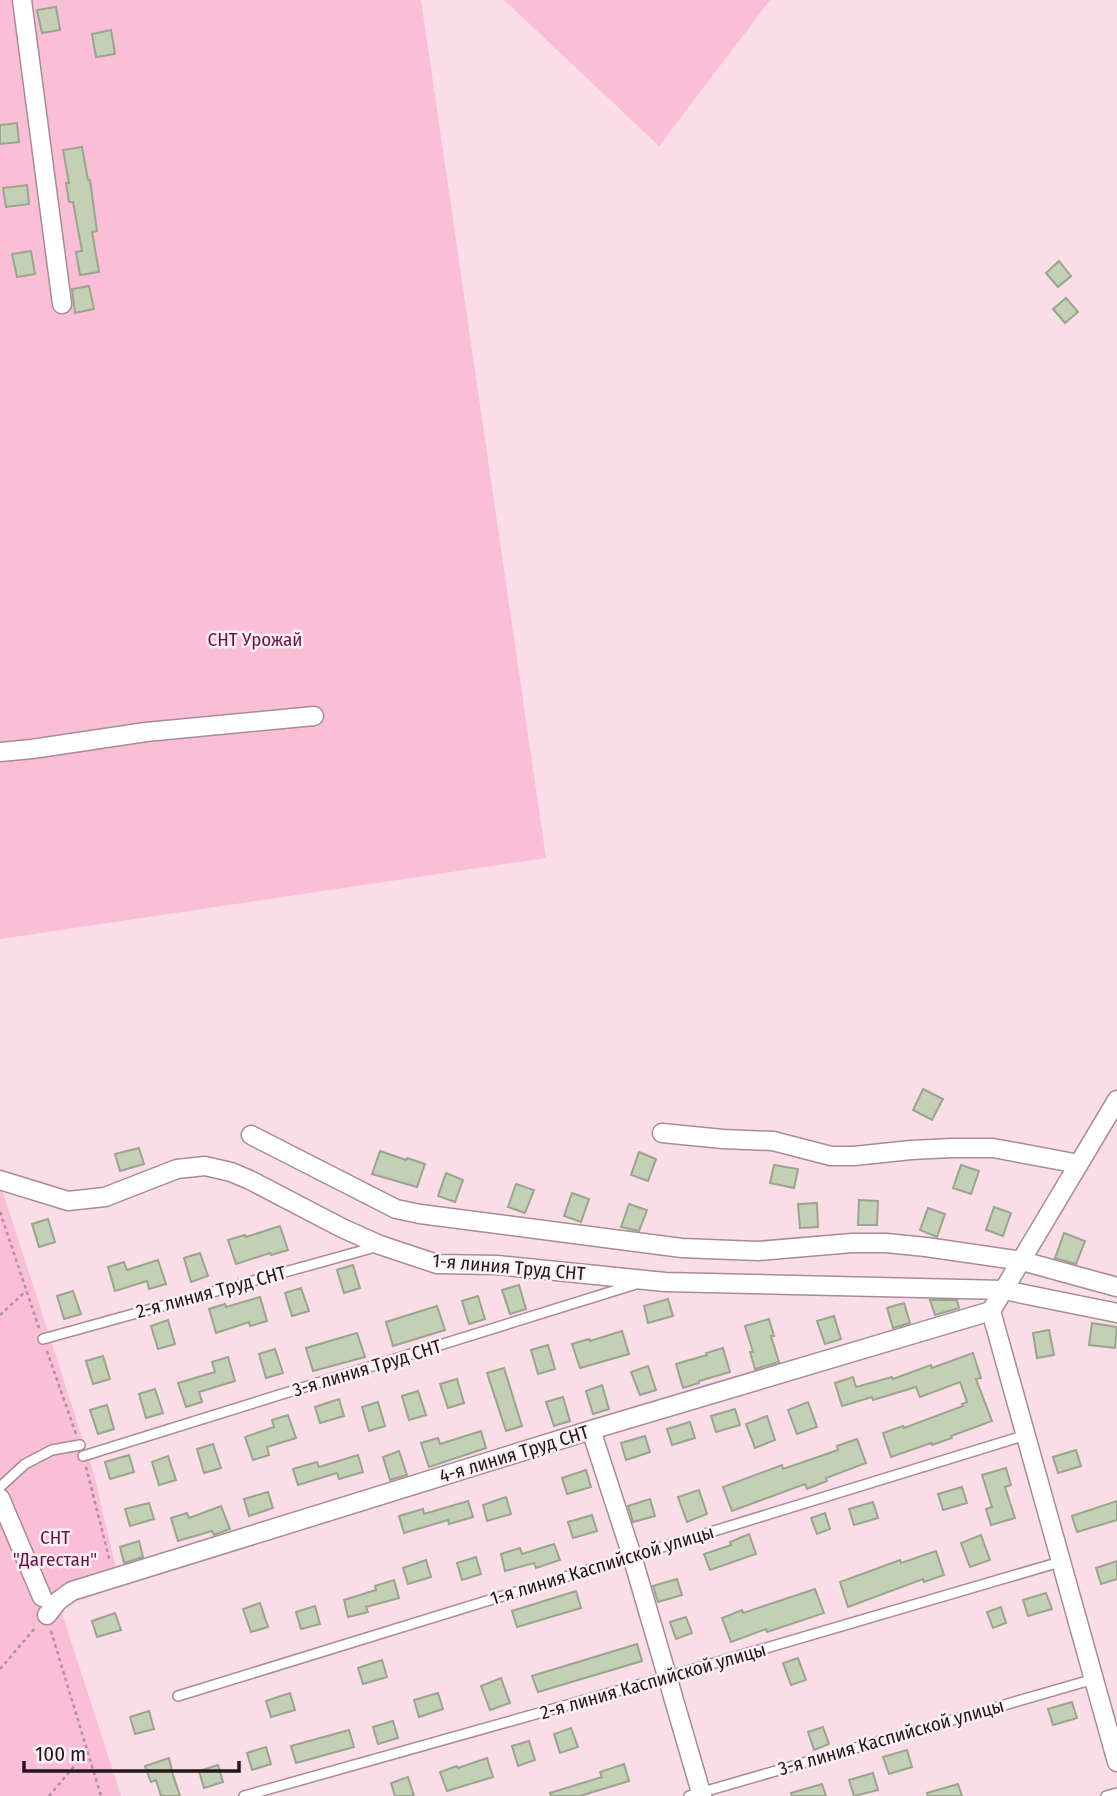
<svg xmlns="http://www.w3.org/2000/svg" width="1117" height="1796" viewBox="0 0 1117 1796" font-family="'Fira Sans Condensed',sans-serif">
  <style>
    .green { fill: #fabed7 }
    .building { fill: #c4d0b6; stroke: #99a58c; stroke-width: 2 }
    .lines { fill: none; stroke-linecap: round; stroke-linejoin: round }
    .lane-casing { stroke: #a78b96; stroke-width: 12 }
    .street-casing { stroke: #a78b96; stroke-width: 21 }
    .path { stroke: #aa939c; stroke-width: 2.5; stroke-dasharray: 3.5 3.5; stroke-linecap: butt }
    .lane { stroke: #fff; stroke-width: 9 }
    .street { stroke: #fff; stroke-width: 18 }
    .labels { text-anchor: middle; dominant-baseline: central; stroke-width: 5; stroke-linejoin: round; paint-order: stroke }
    .park-label { font-size: 19px; fill: #6e1145; stroke: #fcf0f4 }
    .street-label { font-size: 19px; fill: #22181c; stroke: #fcf0f4 }
  </style>
  <rect width="100%" height="100%" fill="#fbdde8"/>
  <path class="green" d="M0,0H421L546,858L0,939Z
    M504,0H770L659,146Z
    M0,1183L94,1474L120,1586L60,1607L121,1796H0Z"/>
  <path class="building" d="M56,7L60,30L42,33L37,10Z
    M111,30L115,54L96,57L92,34Z
    M17,123L19,142L0,144V125Z
    M82,147L88,180H90L97,231L92,232L99,272L80,275L76,252L82,251L73,202H69L66,183H69L63,150Z
    M27,185L29,204L6,207L3,188Z
    M31,251L35,274L17,277L12,254Z
    M1059,261L1071,276L1058,287L1046,273Z
    M89,286L94,309L75,313L72,289Z
    M1066,298L1078,312L1065,323L1053,309Z
    M923,1089L943,1099L932,1120L913,1110Z
    M139,1148L144,1164L120,1171L115,1154Z
    M380,1151L406,1160L407,1158L425,1164L417,1187L372,1174Z
    M639,1152L656,1159L648,1181L631,1175Z
    M774,1165L798,1169L794,1188L770,1183Z
    M961,1165L979,1171L971,1194L953,1188Z
    M446,1173L463,1180L455,1202L438,1196Z
    M516,1184L534,1190L525,1213L508,1207Z
    M572,1193L589,1199L581,1222L564,1216Z
    M859,1200L878,1201L877,1225H858Z
    M817,1203L818,1227L800,1228L798,1204Z
    M629,1204L647,1210L639,1231L621,1227Z
    M994,1207L1011,1213L1003,1236L986,1230Z
    M928,1208L945,1214L937,1237L920,1230Z
    M48,1219L55,1242L39,1247L32,1224Z
    M280,1226L288,1250L271,1255L270,1253L236,1264L228,1240L245,1235L246,1237Z
    M1064,1233L1085,1241L1076,1264L1055,1258Z
    M200,1253L208,1276L191,1282L184,1258Z
    M158,1260L166,1284L149,1289L147,1281L115,1291L108,1267L124,1262L127,1270Z
    M353,1265L360,1288L344,1293L337,1270Z
    M519,1285L526,1309L510,1314L502,1290Z
    M301,1288L309,1311L292,1316L285,1293Z
    M73,1291L81,1314L64,1319L57,1296Z
    M478,1296L485,1319L469,1324L462,1301Z
    M260,1297L267,1321L250,1326L249,1322L216,1333L209,1309L225,1304L226,1307Z
    M668,1299L673,1316L648,1323L644,1306Z
    M930,1300H957L959,1308L935,1315Z
    M904,1303L910,1323L893,1328L887,1308Z
    M437,1306L445,1330L393,1346L386,1322Z
    M834,1316L841,1339L825,1344L817,1321Z
    M769,1319L774,1336H771L779,1362L755,1369L750,1352H753L745,1326Z
    M168,1320L175,1344L158,1349L151,1326Z
    M1092,1323L1117,1327L1115,1348L1089,1345Z
    M1049,1330L1054,1355L1037,1358L1033,1333Z
    M622,1331L629,1354L580,1368L572,1344L589,1339L590,1341Z
    M357,1333L365,1357L313,1371L306,1348Z
    M548,1345L555,1369L538,1374L531,1350Z
    M723,1348L730,1372L699,1381V1383L683,1388L676,1364L707,1355L706,1353Z
    M275,1349L283,1373L266,1378L259,1354Z
    M973,1353L981,1378L976,1379L992,1421L951,1436L952,1438L932,1445L931,1443L891,1457L883,1433L903,1426L904,1428L963,1406L962,1404L967,1402L960,1382L920,1397L916,1387L873,1400L872,1397L842,1406L835,1383L853,1377L856,1387L892,1377L893,1379L931,1365L932,1368Z
    M103,1356L110,1379L93,1384L86,1361Z
    M228,1357L235,1381L199,1392L202,1402L186,1407L178,1383L215,1372L212,1362Z
    M648,1366L656,1390L640,1395L631,1372Z
    M504,1368L522,1426L506,1431L487,1373Z
    M457,1379L464,1403L448,1408L440,1384Z
    M602,1385L609,1409L593,1414L586,1391Z
    M155,1389L163,1413L146,1418L139,1394Z
    M418,1391L426,1415L409,1420L402,1396Z
    M563,1397L570,1421L554,1426L546,1402Z
    M339,1399L344,1416L320,1423L315,1407Z
    M378,1402L385,1426L369,1431L362,1407Z
    M808,1402L817,1427L797,1434L788,1410Z
    M107,1405L114,1429L98,1434L90,1410Z
    M735,1409L740,1425L716,1432L711,1416Z
    M288,1415L296,1438L267,1447L269,1455L253,1460L245,1437L274,1427L272,1420Z
    M767,1416L775,1440L755,1448L746,1424Z
    M690,1422L695,1438L672,1445L667,1429Z
    M481,1431L486,1448L429,1467L421,1443L438,1438L440,1444Z
    M645,1436L650,1452L626,1460L621,1443Z
    M857,1439L866,1463L826,1478L827,1481L807,1489L805,1484L732,1511L723,1487L782,1465L783,1469L838,1450L837,1446Z
    M213,1444L221,1468L204,1473L197,1449Z
    M1076,1450L1081,1466L1058,1473L1053,1457Z
    M399,1451L407,1475L390,1480L383,1457Z
    M129,1455L134,1472L110,1479L105,1462Z
    M358,1455L363,1472L339,1479L337,1473L298,1485L293,1469L317,1462L319,1467Z
    M168,1456L176,1480L159,1485L152,1462Z
    M1006,1468L1011,1485L1005,1487L1015,1518L991,1525L986,1509L992,1507L982,1475Z
    M586,1470L591,1487L567,1494L562,1478Z
    M962,1487L967,1503L943,1510L938,1494Z
    M699,1490L707,1514L687,1522L678,1497Z
    M268,1492L273,1508L249,1516L244,1499Z
    M506,1497L511,1514L487,1521L483,1505Z
    M650,1499L655,1516L633,1522L628,1506Z
    M468,1501L473,1517L449,1524L448,1520L404,1533L399,1516L423,1509L424,1514Z
    M1117,1501V1520L1077,1532L1072,1516Z
    M873,1502L878,1518L854,1525L849,1509Z
    M149,1503L154,1519L130,1526L125,1509Z
    M221,1506L230,1529L214,1535L212,1531L178,1541L171,1518L187,1513L189,1518Z
    M825,1513L830,1529L817,1534L811,1518Z
    M592,1515L597,1531L573,1538L568,1522Z
    M749,1534L756,1554L710,1570L704,1554L731,1545L730,1542Z
    M981,1535L990,1560L970,1567L961,1543Z
    M139,1541L143,1557L124,1563L120,1547Z
    M554,1544L560,1560L536,1568L534,1563L505,1571L501,1554L520,1548L522,1554Z
    M936,1551L944,1575L924,1582L923,1579L848,1607L840,1582L900,1560L901,1563Z
    M476,1557L481,1574L462,1580L457,1563Z
    M426,1560L431,1577L408,1584L403,1568Z
    M1117,1561V1579L1101,1584L1096,1568Z
    M677,1579L682,1595L658,1602L653,1586Z
    M394,1580L399,1598L366,1607L368,1612L348,1617L344,1600L376,1590L375,1586Z
    M815,1589L824,1613L767,1632L766,1629L731,1642L722,1618L742,1610L743,1613Z
    M576,1591L581,1608L517,1627L512,1611Z
    M1046,1593L1052,1609L1028,1616L1023,1600Z
    M260,1603L268,1627L251,1632L243,1609Z
    M315,1606L320,1624L301,1629L296,1612Z
    M1001,1607L1006,1623L993,1628L987,1612Z
    M115,1613L121,1630L97,1637L92,1621Z
    M686,1617L692,1633L676,1639L670,1622Z
    M637,1644L642,1661L538,1692L532,1676Z
    M798,1658L806,1680L791,1685L783,1663Z
    M382,1660L387,1677L363,1684L358,1668Z
    M501,1678L510,1703L490,1710L481,1686Z
    M290,1693L295,1710L271,1717L266,1701Z
    M438,1693L443,1709L419,1717L414,1700Z
    M1072,1702L1077,1718L1053,1725L1048,1709Z
    M149,1711L154,1729L135,1734L130,1717Z
    M393,1721L398,1738L378,1744L373,1727Z
    M823,1727L829,1744L814,1750L808,1732Z
    M571,1728L578,1747L560,1753L554,1734Z
    M349,1730L354,1747L296,1763L291,1746Z
    M529,1741L535,1760L518,1766L512,1746Z
    M266,1747L271,1764L252,1770L247,1753Z
    M907,1750L912,1767L889,1774L883,1757Z
    M169,1758L173,1775L180,1796H161L156,1780L151,1782L145,1766Z
    M487,1758L493,1777L447,1791L440,1772L457,1766L458,1768Z
    M624,1764L629,1781L580,1796H551L550,1793L602,1777L600,1772Z
    M218,1765L223,1782L204,1788L199,1771Z
    M873,1773L878,1790L854,1796L849,1780Z
    M408,1777L414,1796H395L391,1783Z
    M822,1784L826,1796H792L791,1793Z
    M958,1784L962,1796H928L927,1793Z"/>
  <g class="lines">
    <g class="lane-casing">
      <path id="lane" d="M43,1339L379,1246
        M83,1456L636,1284
        M0,1487L25,1464L52,1450L80,1445
        M178,1696L1026,1435
        M244,1796L667,1677L1060,1562
        M689,1796L1094,1679
        M1106,1796L1117,1793"/>
    </g>
    <g class="street-casing">
      <path id="street" d="M22,0L62,304
        M0,752L32,749L146,732L314,716
        M1117,1100L991,1311L1117,1762
        M662,1133L723,1139L773,1141L831,1156H854L911,1150L952,1148H993L1079,1164
        M251,1135L396,1209L420,1214L682,1248L758,1251L852,1243H886L926,1247L1022,1261L1117,1287
        M0,1180L68,1201L105,1197L177,1169L205,1166L231,1172L250,1180L342,1228L380,1245L437,1264L497,1265L665,1282L1004,1290L1117,1313
        M591,1430L632,1556L702,1796
        M0,1498L42,1597
        M47,1615L58,1601L72,1591L591,1430L991,1311"/>
    </g>
    <path class="path" d="M0,1212L39,1328
      M0,1315L26,1291
      M47,1351L76,1434
      M86,1467L110,1562
      M51,1631L101,1796
      M0,1669L36,1627
      M49,1796L87,1751"/>
    <use href="#lane" class="lane"/>
    <use href="#street" class="street"/>
  </g>
  <g class="labels">
    <g class="park-label">
      <text x="255" y="639">СНТ Урожай</text>
      <text x="55" y="1537">СНТ<tspan x="55" dy="22">"Дагестан"</tspan></text>
    </g>
    <g class="street-label">
      <text transform="translate(509 1267) rotate(5)">1-я линия Труд СНТ</text>
      <text transform="translate(211 1292) rotate(-15)">2-я линия Труд СНТ</text>
      <text transform="translate(367 1368) rotate(-17)">3-я линия Труд СНТ</text>
      <text transform="translate(514 1454) rotate(-17)">4-я линия Труд СНТ</text>
      <text transform="translate(602 1565) rotate(-17)">1-я линия Каспийской улицы</text>
      <text transform="translate(653 1681) rotate(-16)">2-я линия Каспийской улицы</text>
      <text transform="translate(891 1737) rotate(-16)">3-я линия Каспийской улицы</text>
    </g>
  </g>
  <path d="M24 1761v10h215v-10" fill="none" stroke="#22181c" stroke-width="3.5"/>
  <text x="35" y="1761" font-size="21" fill="#22181c" stroke="#fcf0f4" stroke-width="5" paint-order="stroke">100 m</text>
</svg>
